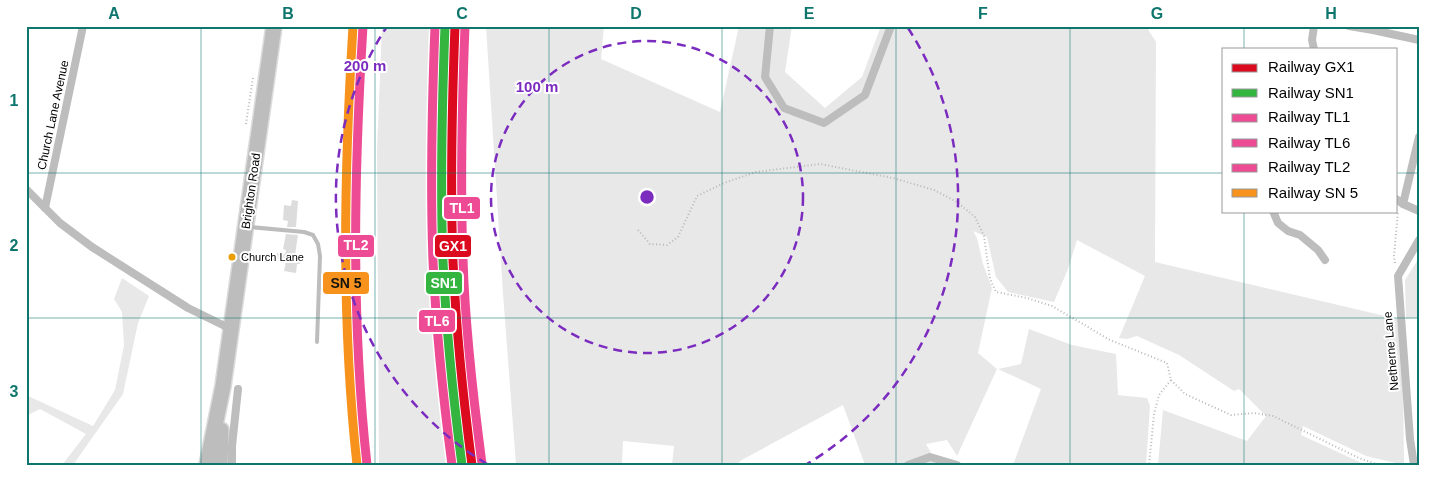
<svg xmlns="http://www.w3.org/2000/svg" width="1445" height="491" viewBox="0 0 1445 491" font-family="Arial,sans-serif">
  <style>
    .green { fill: #e8e8e8 }
    .building { fill: #dcdcdc }
    .lines { fill: none; stroke-linecap: round; stroke-linejoin: round }
    .highway-casing { stroke: #dbdbdb; stroke-width: 18 }
    .path { stroke: #b8b8b8; stroke-width: 2; stroke-dasharray: 1 2.5; stroke-linecap: butt }
    .lane { stroke: #bdbdbd; stroke-width: 4 }
    .street { stroke: #bdbdbd; stroke-width: 8 }
    .highway { stroke: #bdbdbd; stroke-width: 15 }
    .rail-1-casing { stroke: #fff; stroke-width: 12 }
    .rail-2-casing { stroke: #fff; stroke-width: 12 }
    .rail-3-casing { stroke: #fff; stroke-width: 12 }
    .rail-4-casing { stroke: #fff; stroke-width: 12 }
    .rail-5-casing { stroke: #fff; stroke-width: 12 }
    .rail-6-casing { stroke: #fff; stroke-width: 12 }
    .rail-1 { stroke: #dc0a1e; stroke-width: 9 }
    .rail-2 { stroke: #33b540; stroke-width: 9 }
    .rail-3 { stroke: #ee4b95; stroke-width: 9 }
    .rail-4 { stroke: #ee4b95; stroke-width: 9 }
    .rail-5 { stroke: #ee4b95; stroke-width: 9 }
    .rail-6 { stroke: #f7931d; stroke-width: 9 }
    .grid { fill: none; stroke: #0f766e; stroke-width: 1; stroke-opacity: 0.55 }
    .ring { fill: none; stroke: #7b2cbf; stroke-width: 2.5; stroke-dasharray: 9 6 }
    .bus-dot { fill: #eb9e00; stroke: #fff; stroke-width: 2 }
    .labels { text-anchor: middle; dominant-baseline: central; stroke-width: 4; stroke-linejoin: round; paint-order: stroke }
    .bus-label { font-size: 11px; fill: #000; stroke: #fff; text-anchor: start }
    .street-label { font-size: 12px; fill: #000; stroke: #fff }
    .centre { fill: #7b2cbf; stroke: #fff; stroke-width: 2.5 }
    .ring-label { font-size: 15px; text-anchor: middle; font-weight: bold; fill: #7b2cbf; stroke: #fff; stroke-width: 4; stroke-linejoin: round; paint-order: stroke }
    .line-badge { stroke: #fff; stroke-width: 2 }
    .badge-label { font-size: 14px; text-anchor: middle; font-weight: bold; fill: #fff }
    .pale-badge-label { font-size: 14px; text-anchor: middle; font-weight: bold; fill: #111 }
    .neatline { fill: none; stroke: #0f766e; stroke-width: 2 }
    .grid-label { font-size: 16px; text-anchor: middle; font-weight: bold; fill: #0f766e }
  </style>
  <rect width="100%" height="100%" fill="#fff"/>
  <path class="green" d="M382,26H446L442,186L445,296L461,465H379L377,150Z
    M486,26H604L601,59L720,112L739,26H792L785,72L825,108L862,77L881,26H1146L1156,42L1155,262L1398,319L1403,376L1404,465L1366,456L1303,426L1301,435L1366,465H1158L1163,410L1247,441L1266,416L1239,389L1234,391L1179,355L1137,336L1127,339L1119,338L1145,276L1077,240L1068,269L1054,302L1008,292L996,277L987,237L973,231L977,238L983,264L992,288L978,353L997,369L957,456L947,440L926,444L935,460L951,465H865L843,405L740,461L737,465H672L674,446L623,441L622,465H516L503,294Z
    M1419,258V318L1406,319L1405,280Z
    M122,278L149,296L138,323L123,394L73,465H62L86,434L40,409L26,416V395L93,426L115,390L124,345L122,312L114,299Z
    M1029,329L1072,345L1116,354L1118,395L1147,398L1150,406L1146,465H1013L1041,389L998,369L1021,364Z"/>
  <path class="building" d="M292,200L298,201L296,227H287L288,221L283,220L284,205L291,206Z
    M286,234L298,235L295,255L301,256L300,264H297L296,273L284,271L286,261L276,259L277,253L285,254L286,250L283,249Z"/>
  <g class="lines">
    <g class="highway-casing">
      <path id="highway" d="M207,465L223,386L274,26
        M220,465L221,430"/>
    </g>
    <path class="path" d="M246,124L253,77
      M638,230L650,244L667,245L678,237L697,196L724,183L756,172L820,164L893,178L934,190L957,202L975,217L984,236L990,279L996,292L1027,298L1052,306L1110,340L1167,363L1171,380L1159,395L1154,414L1149,465
      M1395,263L1394,256L1398,211
      M1171,380L1185,394L1231,415L1254,413L1273,416L1359,458L1379,465"/>
    <path class="lane" d="M250,227L304,232L313,235L318,244L320,256L317,342"/>
    <path class="street" d="M770,26L765,77L784,108L824,123L865,95L891,26
      M1349,26L1373,30L1419,40
      M1314,49L1312,40L1314,26
      M26,189L60,223L92,247L188,308L231,329
      M1396,199L1403,204L1419,211
      M1403,204L1419,137
      M45,208L83,26
      M1273,211L1278,223L1288,231L1300,235L1318,250L1325,260
      M232,465V446L238,389
      M908,465L930,457L957,465
      M1414,465L1410,439L1398,276L1419,240"/>
    <use href="#highway" class="highway"/>
    <g class="rail-1-casing">
      <path id="rail-1" d="M455,26C452,104 450,183 453,261C456,329 463,397 472,465"/>
    </g>
    <g class="rail-2-casing">
      <path id="rail-2" d="M445,26C442,104 440,183 443,261C446,329 453,397 462,465"/>
    </g>
    <g class="rail-3-casing">
      <path id="rail-3" d="M465,26C462,104 460,181 463,259C465,327 473,396 482,464"/>
    </g>
    <g class="rail-4-casing">
      <path id="rail-4" d="M435,26C432,104 430,183 433,261C436,329 443,397 452,465"/>
    </g>
    <g class="rail-5-casing">
      <path id="rail-5" d="M363,26C354,174 351,318 367,465"/>
    </g>
    <g class="rail-6-casing">
      <path id="rail-6" d="M353,26C344,174 341,318 357,465"/>
    </g>
    <use href="#rail-1" class="rail-1"/>
    <use href="#rail-2" class="rail-2"/>
    <use href="#rail-3" class="rail-3"/>
    <use href="#rail-4" class="rail-4"/>
    <use href="#rail-5" class="rail-5"/>
    <use href="#rail-6" class="rail-6"/>
  </g>
  <path class="grid" d="M201,26V465M375,26V465M549,26V465M722,26V465M896,26V465M1070,26V465M1244,26V49M26,173H1224M1396,173H1419M1244,211V465M26,318H1419"/>
  <g class="ring">
    <circle cx="647" cy="197" r="156"/>
    <path d="M487 464A311 311 0 0 1 386 28M908 28A311 311 0 0 1 807 464"/>
  </g>
  <circle class="bus-dot" cx="232" cy="257" r="4.5"/>
  <g class="labels">
    <g class="bus-label">
      <text x="241" y="257">Church Lane</text>
    </g>
    <g class="street-label">
      <text transform="translate(53 115) rotate(-78)">Church Lane Avenue</text>
      <text transform="translate(251 191) rotate(-82)">Brighton Road</text>
      <text transform="translate(1391 351) rotate(-95)">Netherne Lane</text>
    </g>
  </g>
  <circle cx="647" cy="197" r="8" class="centre"/>
  <g class="ring-label">
    <text x="365" y="71">200 m</text>
    <text x="537" y="92">100 m</text>
  </g>
  <g class="line-badge">
    <rect x="443" y="196" width="38" height="24" rx="5" fill="#ee4b95"/>
    <rect x="337" y="234" width="38" height="24" rx="5" fill="#ee4b95"/>
    <rect x="434" y="234" width="38" height="24" rx="5" fill="#dc0a1e"/>
    <rect x="322" y="271" width="48" height="24" rx="5" fill="#f7931d"/>
    <rect x="425" y="271" width="38" height="24" rx="5" fill="#33b540"/>
    <rect x="418" y="309" width="38" height="24" rx="5" fill="#ee4b95"/>
  </g>
  <g class="badge-label">
    <text x="462" y="213">TL1</text>
    <text x="356" y="250">TL2</text>
    <text x="453" y="251">GX1</text>
    <text x="444" y="288">SN1</text>
    <text x="437" y="326">TL6</text>
  </g>
  <g class="pale-badge-label">
    <text x="346" y="288">SN 5</text>
  </g>
  <rect width="1445" height="491" fill="none" stroke="#ffffff" stroke-width="55"/>
  <rect x="1222" y="48" width="175" height="165" fill="#ffffff" stroke="#999999"/>
  <rect x="1232" y="64" width="25" height="8" fill="#dc0a1e" stroke="#999999"/>
  <text x="1268" y="72" font-size="15" fill="#000000">Railway GX1</text>
  <rect x="1232" y="89" width="25" height="8" fill="#33b540" stroke="#999999"/>
  <text x="1268" y="98" font-size="15" fill="#000000">Railway SN1</text>
  <rect x="1232" y="114" width="25" height="8" fill="#ee4b95" stroke="#999999"/>
  <text x="1268" y="122" font-size="15" fill="#000000">Railway TL1</text>
  <rect x="1232" y="139" width="25" height="8" fill="#ee4b95" stroke="#999999"/>
  <text x="1268" y="148" font-size="15" fill="#000000">Railway TL6</text>
  <rect x="1232" y="164" width="25" height="8" fill="#ee4b95" stroke="#999999"/>
  <text x="1268" y="172" font-size="15" fill="#000000">Railway TL2</text>
  <rect x="1232" y="189" width="25" height="8" fill="#f7931d" stroke="#999999"/>
  <text x="1268" y="198" font-size="15" fill="#000000">Railway SN 5</text>
  <rect x="28" y="28" width="1390" height="436" class="neatline"/>
  <g class="grid-label">
    <text x="114" y="19">A</text>
    <text x="288" y="19">B</text>
    <text x="462" y="19">C</text>
    <text x="636" y="19">D</text>
    <text x="809" y="19">E</text>
    <text x="983" y="19">F</text>
    <text x="1157" y="19">G</text>
    <text x="1331" y="19">H</text>
    <text x="14" y="106">1</text>
    <text x="14" y="251">2</text>
    <text x="14" y="397">3</text>
  </g>
</svg>
